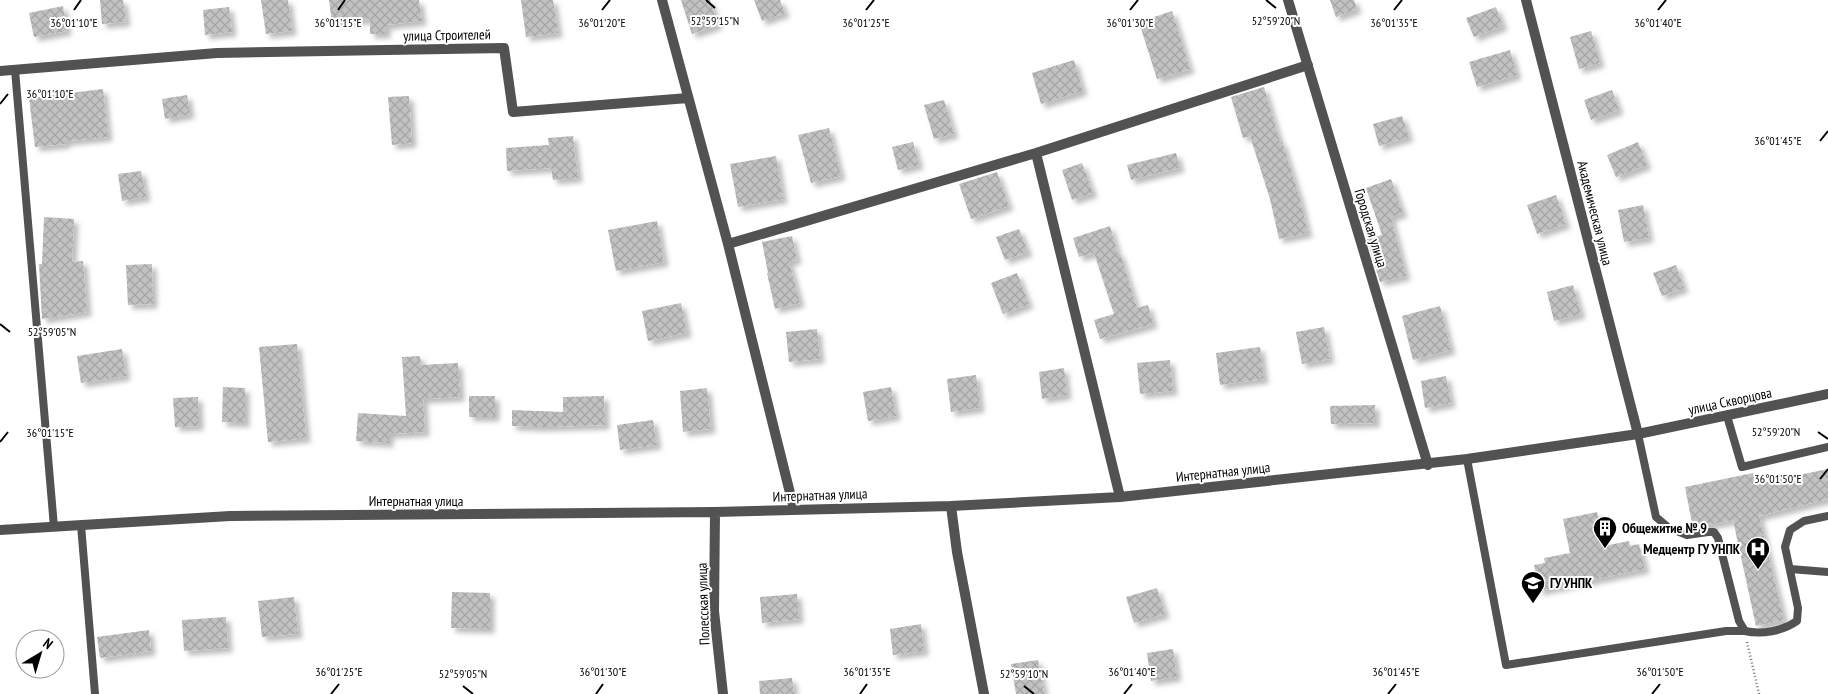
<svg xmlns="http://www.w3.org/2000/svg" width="1828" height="694" viewBox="0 0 1828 694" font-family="'PT Sans Narrow',sans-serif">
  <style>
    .building { fill: url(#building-cross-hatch); filter: url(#shadow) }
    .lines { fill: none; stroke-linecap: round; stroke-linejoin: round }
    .path { stroke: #747474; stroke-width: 2.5; stroke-dasharray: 1 2.5; stroke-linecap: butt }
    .service { stroke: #525252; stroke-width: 8 }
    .minor { stroke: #525252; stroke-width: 10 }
    .ticks { fill: none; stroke: #000; stroke-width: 2 }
    .labels { text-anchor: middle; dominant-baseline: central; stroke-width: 4; stroke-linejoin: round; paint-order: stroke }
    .street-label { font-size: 14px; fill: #000; stroke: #fff }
    .poi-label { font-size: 14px; font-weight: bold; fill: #000; stroke: #fff; text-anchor: start }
    .ticks-label { font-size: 12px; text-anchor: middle; fill: #000; stroke: #fff; stroke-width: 4; stroke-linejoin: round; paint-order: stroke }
  </style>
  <defs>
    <pattern id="building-cross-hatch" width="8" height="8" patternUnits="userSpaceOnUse" patternTransform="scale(1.25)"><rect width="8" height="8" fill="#c2c2c2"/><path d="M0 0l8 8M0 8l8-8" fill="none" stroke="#a5a5a5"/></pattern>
    <filter id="shadow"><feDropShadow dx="4.5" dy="4.5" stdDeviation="2.5" flood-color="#0004"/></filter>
  </defs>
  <rect width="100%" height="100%" fill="#fff"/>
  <path class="building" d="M100,0H123L126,22L102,24Z
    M261,0H288L292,31L266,34Z
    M329,0H419L422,21L386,25V34H370V19L332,23Z
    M521,0H553L558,33L526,37Z
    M681,0H710L718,25L692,34Z
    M754,0H780L785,13L762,21Z
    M1330,0H1354L1357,9L1336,17Z
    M63,6L67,31L34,37L29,13Z
    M229,7L232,32L205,35L203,10Z
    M1496,7L1503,26L1474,37L1466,18Z
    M1172,11L1190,69L1157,79L1139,22Z
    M1591,31L1600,63L1579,69L1570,37Z
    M1510,50L1517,75L1477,87L1469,62Z
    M1074,60L1083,91L1041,104L1032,73Z
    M1264,87L1280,142L1282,141L1300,199L1308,233L1279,239L1270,199L1250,136L1243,138L1231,97Z
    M103,89L108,137L66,141V144L35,147L29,98Z
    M1612,90L1619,110L1591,120L1584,100Z
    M187,95L190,114L165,119L162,99Z
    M409,96L412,143L392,145L388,97Z
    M944,100L954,134L934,139L924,105Z
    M1402,116L1409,137L1379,146L1373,124Z
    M829,128L841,176L811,183L798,135Z
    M573,136L578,178L553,180L551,168L507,171L506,148L549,145L548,138Z
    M913,142L919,165L898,170L892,147Z
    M1638,142L1647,165L1616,177L1607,155Z
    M1176,153L1180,168L1131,180L1127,165Z
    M776,156L783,199L738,207L730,164Z
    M1082,163L1093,193L1072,200L1062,170Z
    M141,171L146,197L122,201L118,174Z
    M997,172L1009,206L971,219L959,184Z
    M1391,179L1403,213L1391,217L1406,276L1380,282L1367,239L1382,235L1366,188Z
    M1556,195L1566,224L1537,234L1527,205Z
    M1643,205L1649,238L1624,242L1618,210Z
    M44,217L74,219L72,262L83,261L87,312L42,319L39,264H42Z
    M657,221L664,262L616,271L608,230Z
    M1110,226L1118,254L1120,253L1137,308L1148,305L1153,324L1100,339L1094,320L1114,314L1094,253L1079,257L1073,238Z
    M1019,229L1028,252L1005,260L996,237Z
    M792,236L797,260L789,261L800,303L775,309L767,273H768L762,242Z
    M152,264L153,304L128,305L126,265Z
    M1676,265L1684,288L1662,296L1653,273Z
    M1017,273L1029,304L1003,314L991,283Z
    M1573,285L1581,314L1554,321L1547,292Z
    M681,303L687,333L648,341L642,311Z
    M1440,306L1451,350L1413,360L1402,316Z
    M1324,327L1330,359L1302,364L1296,332Z
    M817,329L820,359L789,362L786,332Z
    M297,344L306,438L268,442L259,347Z
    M1260,347L1264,379L1220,385L1216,353Z
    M122,349L126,376L81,383L77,356Z
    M420,356L421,365L458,363L460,397L423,399L425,432L389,434V443L356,441L358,413L406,416L402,357Z
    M1170,360L1173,391L1140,394L1137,363Z
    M1064,368L1067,395L1042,399L1039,372Z
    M976,375L980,408L951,412L947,379Z
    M1446,376L1451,403L1425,408L1421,381Z
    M223,387L245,388V423L222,422Z
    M891,387L896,416L868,421L863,392Z
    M707,388L711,429L683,432L680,391Z
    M469,396H495V417H469Z
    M604,396L605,425L543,427L512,426V410L563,412V397Z
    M198,397L199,426L175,427L173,398Z
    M1375,405V423L1331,424L1330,406Z
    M653,420L657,445L620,450L617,425Z
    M1828,469V499L1759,516L1784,620L1756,626L1733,520L1693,528L1685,487L1753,473L1756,484Z
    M1597,512L1604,546L1629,541L1630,546L1639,544L1645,569L1539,591L1534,565L1545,563L1544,558L1570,553L1563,519Z
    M1157,588L1165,614L1134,623L1126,597Z
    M452,592L490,593V629L451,628Z
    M797,594L799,619L762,623L760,597Z
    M294,597L298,634L262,637L258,601Z
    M226,617L228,648L184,651L182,620Z
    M921,624L924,651L893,655L890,629Z
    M149,630L151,651L100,658L97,637Z
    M1173,649L1177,677L1151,681L1147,653Z
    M1038,660L1044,694H1016L1011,664Z
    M792,678L794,694H760L759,681Z"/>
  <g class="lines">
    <path class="path" d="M1747,642L1759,694"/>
    <path class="service" d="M15,70L54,527
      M1727,416L1742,467L1828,447
      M1638,434L1656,517L1669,528L1687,535L1708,532H1714L1718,538L1739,621L1745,631C1761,635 1783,631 1797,621L1798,608L1785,547L1790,530L1804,521L1828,516
      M1467,459L1506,665L1726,631H1745
      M81,525L95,694
      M1790,569L1828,572"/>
    <path class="minor" d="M662,0L728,244L794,509
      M1288,0L1428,465
      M1526,0L1638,434
      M0,71L217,53L504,48L513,112L688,98
      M1036,153L1120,497
      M728,244L1036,153L1308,65
      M951,506L957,552L984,694
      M715,512L714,611L723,694
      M0,530L230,516L715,512L951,506L1120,497L1467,459L1638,434L1828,394"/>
  </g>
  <path class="ticks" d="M706,0L715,8M1266,0L1276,8M74,10L81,0M338,10L345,0M602,10L610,0M866,10L874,0M1130,10L1138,0M1394,10L1402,0M1658,10L1666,0M0,104L8,94M1820,141L1828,131M0,324L10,332M1818,432L1828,439M0,442L8,432M1820,479L1828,469M463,686L473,694M1024,686L1034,694M331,694L339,684M596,694L603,684M860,694L867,684M1124,694L1132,684M1388,694L1396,684M1652,694L1660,684"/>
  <defs>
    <g id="building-pin" transform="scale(1.25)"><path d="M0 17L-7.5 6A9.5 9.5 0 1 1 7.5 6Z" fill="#000" stroke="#fff"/><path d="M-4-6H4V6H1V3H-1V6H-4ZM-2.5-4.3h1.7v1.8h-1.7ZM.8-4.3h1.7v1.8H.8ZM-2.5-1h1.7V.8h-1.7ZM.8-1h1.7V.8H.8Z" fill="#fff"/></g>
    <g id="hospital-pin" transform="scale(1.25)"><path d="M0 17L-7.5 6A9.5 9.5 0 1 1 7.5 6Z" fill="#000" stroke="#fff"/><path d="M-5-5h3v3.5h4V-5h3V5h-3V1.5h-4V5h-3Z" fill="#fff"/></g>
    <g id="university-pin" transform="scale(1.25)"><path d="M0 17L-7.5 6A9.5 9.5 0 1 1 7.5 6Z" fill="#000" stroke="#fff"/><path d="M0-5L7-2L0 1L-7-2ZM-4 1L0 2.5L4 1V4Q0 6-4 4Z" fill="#fff"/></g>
  </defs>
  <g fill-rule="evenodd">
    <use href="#building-pin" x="1605" y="528"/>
    <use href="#hospital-pin" x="1758" y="549"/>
    <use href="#university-pin" x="1533" y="583"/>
  </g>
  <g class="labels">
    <g class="street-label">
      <text transform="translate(447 35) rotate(-1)">улица Строителей</text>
      <text transform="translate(1595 213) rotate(76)">Академическая улица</text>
      <text transform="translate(1371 228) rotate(73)">Городская улица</text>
      <text transform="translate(1730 401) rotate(-12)">улица Скворцова</text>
      <text transform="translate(1223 472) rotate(-6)">Интернатная улица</text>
      <text transform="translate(820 495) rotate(-2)">Интернатная улица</text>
      <text x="416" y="501">Интернатная улица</text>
      <text transform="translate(703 604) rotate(-92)">Полесская улица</text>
    </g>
    <g class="poi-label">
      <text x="1622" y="528">Общежитие № 9</text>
      <text x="1740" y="549" text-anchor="end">Медцентр ГУ УНПК</text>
      <text x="1550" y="583">ГУ УНПК</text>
    </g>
  </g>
  <g class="ticks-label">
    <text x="715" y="25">52°59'15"N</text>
    <text x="1276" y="25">52°59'20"N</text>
    <text x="74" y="27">36°01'10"E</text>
    <text x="338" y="27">36°01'15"E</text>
    <text x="602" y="27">36°01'20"E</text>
    <text x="866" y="27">36°01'25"E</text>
    <text x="1130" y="27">36°01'30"E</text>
    <text x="1394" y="27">36°01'35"E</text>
    <text x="1658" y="27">36°01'40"E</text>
    <text x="50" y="98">36°01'10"E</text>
    <text x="1778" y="145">36°01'45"E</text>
    <text x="52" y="336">52°59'05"N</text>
    <text x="1776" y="436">52°59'20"N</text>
    <text x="50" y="437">36°01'15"E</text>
    <text x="1778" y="483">36°01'50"E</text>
    <text x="339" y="676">36°01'25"E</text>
    <text x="603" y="676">36°01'30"E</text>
    <text x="867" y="676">36°01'35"E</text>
    <text x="1132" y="676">36°01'40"E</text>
    <text x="1396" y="676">36°01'45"E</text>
    <text x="1660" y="676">36°01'50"E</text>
    <text x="463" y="678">52°59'05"N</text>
    <text x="1024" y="678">52°59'10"N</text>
  </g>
  <g transform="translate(40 654) rotate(38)"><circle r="24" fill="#ffffff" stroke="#999999"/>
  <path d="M0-4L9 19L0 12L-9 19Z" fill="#000000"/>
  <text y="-8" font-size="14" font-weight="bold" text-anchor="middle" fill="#000000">N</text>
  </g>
</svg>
